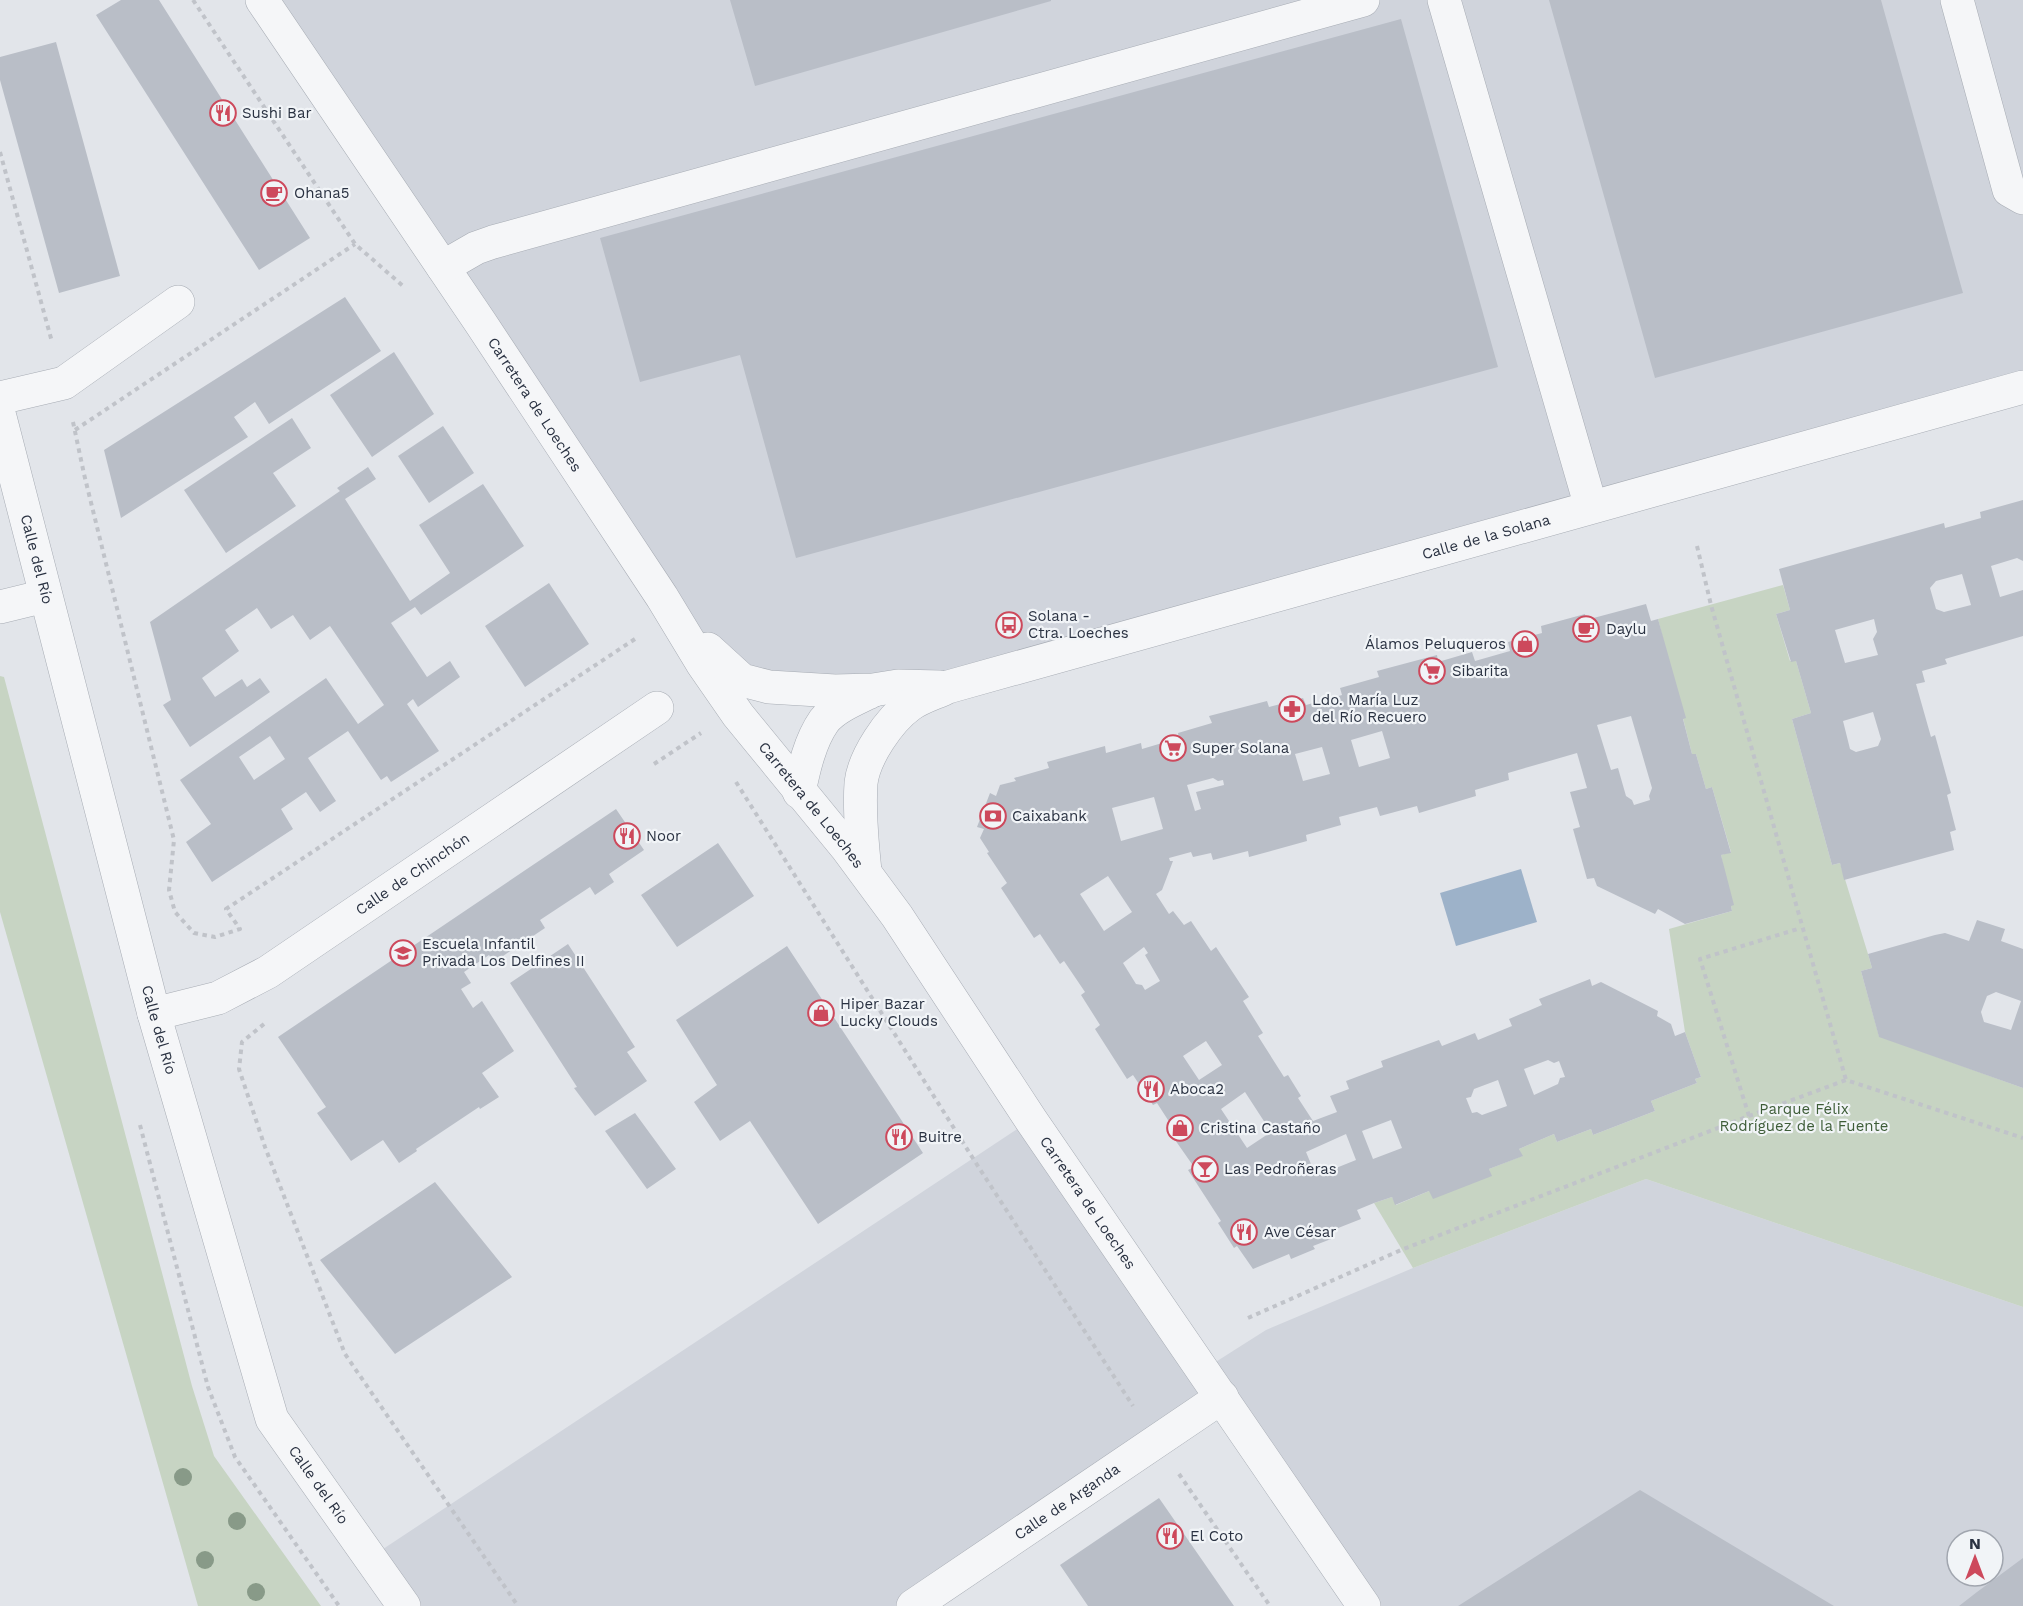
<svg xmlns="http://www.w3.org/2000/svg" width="2023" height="1606" viewBox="0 0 2023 1606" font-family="'Work Sans',sans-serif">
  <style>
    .built { fill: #d0d4dc; fill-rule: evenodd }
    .green { fill: #c7d4c3 }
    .water { fill: #9db2c9 }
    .building { fill: #b9bec7; fill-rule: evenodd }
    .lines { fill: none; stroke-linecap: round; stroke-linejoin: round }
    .minor-casing { stroke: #a7acb4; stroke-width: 34 }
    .path { stroke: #c0c3c9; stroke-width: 4; stroke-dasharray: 4.5 4.5; stroke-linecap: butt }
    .minor { stroke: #f5f6f8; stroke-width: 33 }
    .tree { fill: #889a88 }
    .labels { text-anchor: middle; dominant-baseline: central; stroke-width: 4.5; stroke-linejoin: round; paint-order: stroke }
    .poi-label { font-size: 15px; fill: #2a3242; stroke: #f1f4f7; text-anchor: start }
    .street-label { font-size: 15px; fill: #2a3242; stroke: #f1f4f7 }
    .park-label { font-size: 15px; fill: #3e5d38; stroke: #f1f4f7 }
  </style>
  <rect width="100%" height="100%" fill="#e2e5ea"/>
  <path class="built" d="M262,0H2023V387L948,687L835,691L718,660Z
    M1031,1120L1203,1370L1266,1330L1413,1268L1646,1179L2023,1307V1606H1364L1222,1397L913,1606H404L371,1557ZM1957,1540H1993V1576H1957Z"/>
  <path class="green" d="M1783,585L1790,610L1776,614L1790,661H1796L1811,713L1792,719L1832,865L1840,863L1868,954L1872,968L1861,971L1879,1036L2023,1088V1307L1646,1179L1413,1268L1374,1203L1392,1197L1396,1205L1429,1191L1491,1176L1489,1169L1522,1156L1519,1149L1554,1134L1557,1142L1591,1129L1593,1135L1655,1111L1651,1101L1697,1083L1695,1079L1701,1077L1685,1032L1669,929L1732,911L1721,855L1731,852L1712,787L1706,789L1696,754H1692L1658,619Z
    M0,676L4,677L192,1386L214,1456L321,1606H198L0,912Z"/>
  <path class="water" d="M1521,869L1537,922L1456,946L1440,893Z"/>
  <path class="building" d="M121,0H159L310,238L259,270L96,15Z
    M730,0H1051V1L755,86Z
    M1549,0H1881L1963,293L1655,378Z
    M1401,19L1498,367L796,558L740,355L640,382L600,238Z
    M56,42L120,276L59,293L0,80V57Z
    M345,297L381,351L269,424L255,402L234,417L248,437L121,518L104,450Z
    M394,352L434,414L372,457L330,395Z
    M292,418L311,448L273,473L296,506L226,553L184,490Z
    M443,426L474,473L429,503L398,456Z
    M368,467L376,479L345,499L410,601L450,573L419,525L483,484L524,546L421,615L415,607L391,623L427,677L450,661L460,677L418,707L413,699L407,704L439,751L391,782L387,776L381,780L348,731L308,758L336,801L320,812L306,792L281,809L293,829L212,882L186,842L211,824L180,780L326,678L358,724L384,705L330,626L310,640L293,615L271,629L257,608L225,630L239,651L202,678L215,697L242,679L247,687L260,678L270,692L190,747L163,705L171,700L150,622L340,491L337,488ZM270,736L285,759L254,780L239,757Z
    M2023,500V561L2017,558L1991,566L2000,597L2023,590V636L1945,659L1947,664L1922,671L1925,682L1916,684L1931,737L1935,735L1951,793L1947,795L1956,830L1950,832L1954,850L1844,880L1840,863L1832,865L1792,719L1811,713L1796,661L1791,662L1776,614L1790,610L1779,569L1944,523L1945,528L1981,518L1980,512ZM1962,574L1971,605L1944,612L1936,609L1930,588L1936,581ZM1874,619L1877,632L1873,639L1878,655L1845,663L1835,630ZM1873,712L1881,739L1878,746L1856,752L1850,749L1843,721Z
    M549,583L589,644L525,687L485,626Z
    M1646,604L1651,621L1658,619L1686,718L1683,719L1692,754H1696L1706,789L1712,787L1731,853L1721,855L1734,905L1731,906L1732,911L1685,924L1658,909L1655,914L1597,886L1594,878L1587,879L1573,829L1580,827L1570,792L1587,788L1577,753L1508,773L1509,780L1475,790L1476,796L1419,813L1417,806L1380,816L1377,807L1339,817L1341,825L1306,835L1307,841L1249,857L1248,851L1213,860L1211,853L1193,857L1191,852L1169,858L1170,861H1173L1162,890L1156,894L1169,914L1173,911L1184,925L1191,921L1211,951L1216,947L1249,997L1243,1001L1263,1033L1258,1036L1284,1077L1288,1075L1301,1096L1298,1098L1313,1121L1337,1112L1330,1096L1349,1089L1346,1081L1383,1067L1381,1061L1439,1040L1442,1046L1475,1033L1478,1040L1512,1026L1509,1019L1542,1005L1539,999L1590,979L1592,986L1601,982L1658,1011L1657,1016L1671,1024L1675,1036L1685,1032L1701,1077L1695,1079L1697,1083L1651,1101L1655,1111L1593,1135L1591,1129L1557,1142L1554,1134L1519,1149L1523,1156L1489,1169L1492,1176L1433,1199L1429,1191L1395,1205L1392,1197L1374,1203L1357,1210L1361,1219L1328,1232L1331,1239L1313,1246L1315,1249L1291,1259L1289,1254L1253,1269L1237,1246L1234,1248L1218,1223L1221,1221L1188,1170L1194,1167L1173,1137L1177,1134L1157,1103L1153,1105L1133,1075L1127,1079L1095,1029L1100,1025L1081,995L1085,992L1064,961L1060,964L1040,934L1034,938L1001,888L1007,883L987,853L989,852L980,838L984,829L977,827L990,793L996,796L1000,785L1016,781L1014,778L1049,768L1047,762L1105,746L1106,753L1141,743L1142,749L1179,738L1178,733L1212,723L1209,716L1267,701L1269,707L1303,698L1306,705L1342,695L1340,688L1379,677L1377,671L1437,655L1438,662L1472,652L1475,661L1510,651L1508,642L1542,633L1541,626L1585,614L1586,620ZM1631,716L1652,788L1649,796L1650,800L1634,805L1632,800L1626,796L1618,768L1611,770L1597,725ZM1382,731L1390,758L1359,767L1351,740ZM1322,747L1330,774L1303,781L1295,754ZM1213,778L1218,781L1223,780L1224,785L1196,792L1201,809L1195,811L1187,785ZM1154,797L1163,829L1121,841L1112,808ZM1108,876L1132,912L1104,931L1080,894ZM1144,947L1148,953L1145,955L1160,981L1145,990L1142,985L1136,984L1123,963ZM1206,1041L1222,1065L1199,1080L1183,1056ZM1548,1060L1554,1063L1559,1061L1565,1077L1560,1078L1558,1084L1534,1095L1524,1069ZM1498,1080L1507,1106L1482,1115L1477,1112L1472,1113L1466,1098L1471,1097L1474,1089ZM1245,1092L1271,1132L1247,1148L1221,1109ZM1391,1120L1402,1148L1373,1159L1362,1131ZM1346,1134L1356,1160L1316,1176L1306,1152Z
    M616,809L644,850L609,874L614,882L595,895L590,887L540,920L545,928L494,962L489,955L464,972L471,983L461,989L473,1008L482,1001L514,1051L482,1073L499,1097L480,1109L479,1107L416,1149L417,1151L399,1163L383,1140L351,1161L317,1113L326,1107L278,1037Z
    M718,843L754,896L677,947L641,895Z
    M1977,920L2005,929L2001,941L2023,949V1088L1879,1037L1861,971L1872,968L1868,954L1935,935L1945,933L1969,941ZM1996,992L2021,1001L2011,1030L1984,1022L1981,1012L1987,996Z
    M568,944L635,1047L627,1052L647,1081L595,1116L574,1088L577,1087L510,983Z
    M787,946L923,1153L818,1224L750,1121L720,1141L694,1102L717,1085L676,1020Z
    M635,1113L676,1169L647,1189L605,1131Z
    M435,1182L512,1277L395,1354L320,1260Z
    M1640,1490L1834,1606H1458Z
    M1159,1498L1234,1606H1088L1060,1565Z
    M2023,1558V1606H1959L1977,1592Z"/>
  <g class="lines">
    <g class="minor-casing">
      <g id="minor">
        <path id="s1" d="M262,0L480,322L662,597L702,663L738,715L846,847L897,916L1031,1120L1364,1606"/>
        <path d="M1444,0L1591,507"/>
        <path d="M1957,0L2009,190L2023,198"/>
        <path d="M443,267L476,248L493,242L1363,0"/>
        <path d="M0,398L64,383L178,302"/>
        <path id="s2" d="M0,417L154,1014L272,1419L404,1606"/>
        <path d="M0,607L45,596"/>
        <path d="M708,649L742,680L769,687L835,691L873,690L898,686L940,687"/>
        <path d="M799,792C804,768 810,741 824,721C835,707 856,699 872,691"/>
        <path id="s3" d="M865,871C862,843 859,812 861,783C864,757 889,720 910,705C921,697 936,693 948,687L2023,387"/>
        <path id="s4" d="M154,1014L218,998L268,972L657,708"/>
        <path id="s5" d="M913,1606L1222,1397"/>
      </g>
    </g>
    <path class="path" d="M193,0L355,244L403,286
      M0,152L52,342
      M73,422L84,474L174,840L169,890L175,912L194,933L215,937L240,929L226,909L638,637
      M75,430L355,244
      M1697,546L1711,605L1846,1080
      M654,764L701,733
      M736,782L974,1160L1133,1406
      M264,1024L242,1042L239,1069L265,1147L345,1354L518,1606
      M1749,1116L1700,959L1801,928
      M140,1125L208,1387L235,1457L339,1606
      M1248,1318L1401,1250L1749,1116L1846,1080L2023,1138
      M1179,1474L1270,1606"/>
    <use href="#minor" class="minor"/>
  </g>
  <g class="tree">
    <circle cx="183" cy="1477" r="9"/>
    <circle cx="237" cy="1521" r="9"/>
    <circle cx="205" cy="1560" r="9"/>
    <circle cx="256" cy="1592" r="9"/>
  </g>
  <defs>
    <g id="restaurant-ring" transform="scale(1.35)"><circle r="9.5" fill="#f1f4f7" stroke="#cd495c" stroke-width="1.5"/><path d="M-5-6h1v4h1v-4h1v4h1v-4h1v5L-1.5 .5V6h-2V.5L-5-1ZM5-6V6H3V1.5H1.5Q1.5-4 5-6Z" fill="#cd495c"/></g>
    <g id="cafe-ring" transform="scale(1.35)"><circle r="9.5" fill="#f1f4f7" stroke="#cd495c" stroke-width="1.5"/><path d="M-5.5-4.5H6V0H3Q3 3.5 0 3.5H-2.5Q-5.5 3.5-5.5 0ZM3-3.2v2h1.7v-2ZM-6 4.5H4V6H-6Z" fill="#cd495c"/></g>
    <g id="bus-ring" transform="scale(1.35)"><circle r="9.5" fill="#f1f4f7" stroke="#cd495c" stroke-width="1.5"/><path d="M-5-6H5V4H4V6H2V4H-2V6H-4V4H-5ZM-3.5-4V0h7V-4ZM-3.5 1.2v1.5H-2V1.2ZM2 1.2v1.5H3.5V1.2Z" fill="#cd495c"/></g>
    <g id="shop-ring" transform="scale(1.35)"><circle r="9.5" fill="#f1f4f7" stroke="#cd495c" stroke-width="1.5"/><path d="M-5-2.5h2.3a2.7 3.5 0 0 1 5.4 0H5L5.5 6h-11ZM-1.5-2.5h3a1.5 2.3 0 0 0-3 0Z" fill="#cd495c"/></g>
    <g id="supermarket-ring" transform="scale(1.35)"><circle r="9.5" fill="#f1f4f7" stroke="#cd495c" stroke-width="1.5"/><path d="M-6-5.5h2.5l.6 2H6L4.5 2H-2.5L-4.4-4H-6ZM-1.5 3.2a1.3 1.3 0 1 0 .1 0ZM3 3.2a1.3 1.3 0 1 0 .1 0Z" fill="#cd495c"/></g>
    <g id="pharmacy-ring" transform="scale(1.35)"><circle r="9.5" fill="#f1f4f7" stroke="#cd495c" stroke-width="1.5"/><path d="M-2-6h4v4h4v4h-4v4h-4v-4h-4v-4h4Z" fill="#cd495c"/></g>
    <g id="bank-ring" transform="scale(1.35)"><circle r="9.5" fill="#f1f4f7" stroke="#cd495c" stroke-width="1.5"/><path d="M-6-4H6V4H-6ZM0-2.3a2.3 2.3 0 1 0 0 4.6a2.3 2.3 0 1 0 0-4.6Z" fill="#cd495c"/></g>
    <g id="school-ring" transform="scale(1.35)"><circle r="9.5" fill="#f1f4f7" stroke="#cd495c" stroke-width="1.5"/><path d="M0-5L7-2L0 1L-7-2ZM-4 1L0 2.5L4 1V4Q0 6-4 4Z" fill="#cd495c"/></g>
    <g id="bar-ring" transform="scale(1.35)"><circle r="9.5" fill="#f1f4f7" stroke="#cd495c" stroke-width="1.5"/><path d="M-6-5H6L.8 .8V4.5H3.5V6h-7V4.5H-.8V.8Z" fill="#cd495c"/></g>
  </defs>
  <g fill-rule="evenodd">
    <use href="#restaurant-ring" x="223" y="113"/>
    <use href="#cafe-ring" x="274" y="193"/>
    <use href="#bus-ring" x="1009" y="625"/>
    <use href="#cafe-ring" x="1586" y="629"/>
    <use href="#shop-ring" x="1525" y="644"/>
    <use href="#supermarket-ring" x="1432" y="671"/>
    <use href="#pharmacy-ring" x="1292" y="709"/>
    <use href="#supermarket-ring" x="1173" y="748"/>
    <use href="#bank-ring" x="993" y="816"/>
    <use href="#restaurant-ring" x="627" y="836"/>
    <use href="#school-ring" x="403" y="953"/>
    <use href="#shop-ring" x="821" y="1013"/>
    <use href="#restaurant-ring" x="1151" y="1089"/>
    <use href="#shop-ring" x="1180" y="1128"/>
    <use href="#restaurant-ring" x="899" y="1137"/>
    <use href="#bar-ring" x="1205" y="1169"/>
    <use href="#restaurant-ring" x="1244" y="1232"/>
    <use href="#restaurant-ring" x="1170" y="1536"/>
  </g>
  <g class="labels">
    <g class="poi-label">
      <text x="242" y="113">Sushi Bar</text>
      <text x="294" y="193">Ohana5</text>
      <text x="1028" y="616">Solana -<tspan x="1028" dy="17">Ctra. Loeches</tspan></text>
      <text x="1606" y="629">Daylu</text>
      <text x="1506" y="644" text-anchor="end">Álamos Peluqueros</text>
      <text x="1452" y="671">Sibarita</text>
      <text x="1312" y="700">Ldo. María Luz<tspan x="1312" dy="17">del Río Recuero</tspan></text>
      <text x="1192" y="748">Super Solana</text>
      <text x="1012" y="816">Caixabank</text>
      <text x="646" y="836">Noor</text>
      <text x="422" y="944">Escuela Infantil<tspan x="422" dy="17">Privada Los Delfines II</tspan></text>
      <text x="840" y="1004">Hiper Bazar<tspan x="840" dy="17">Lucky Clouds</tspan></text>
      <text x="1170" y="1089">Aboca2</text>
      <text x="1200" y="1128">Cristina Castaño</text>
      <text x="918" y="1137">Buitre</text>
      <text x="1224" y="1169">Las Pedroñeras</text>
      <text x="1264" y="1232">Ave César</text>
      <text x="1190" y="1536">El Coto</text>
    </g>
    <g class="street-label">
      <text stroke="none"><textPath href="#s1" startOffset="488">Carretera de Loeches</textPath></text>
      <text stroke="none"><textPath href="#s3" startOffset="783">Calle de la Solana</textPath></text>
      <text stroke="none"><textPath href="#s2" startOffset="147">Calle del Río</textPath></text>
      <text stroke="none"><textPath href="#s1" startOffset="975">Carretera de Loeches</textPath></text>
      <text stroke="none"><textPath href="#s4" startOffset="297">Calle de Chinchón</textPath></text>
      <text stroke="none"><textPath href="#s2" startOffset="633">Calle del Río</textPath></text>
      <text stroke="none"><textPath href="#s1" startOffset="1460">Carretera de Loeches</textPath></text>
      <text stroke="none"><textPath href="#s2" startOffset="1119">Calle del Río</textPath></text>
      <text stroke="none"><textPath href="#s5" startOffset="186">Calle de Arganda</textPath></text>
    </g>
    <g class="park-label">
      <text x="1804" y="1109">Parque Félix<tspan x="1804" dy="17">Rodríguez de la Fuente</tspan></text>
    </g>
  </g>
  <g transform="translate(1975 1558)"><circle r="28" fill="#f1f4f7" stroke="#a1a6af" stroke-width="1.5"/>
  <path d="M0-4.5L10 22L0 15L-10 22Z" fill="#cd495c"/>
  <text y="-9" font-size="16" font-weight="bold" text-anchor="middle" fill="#2a3242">N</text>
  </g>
</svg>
